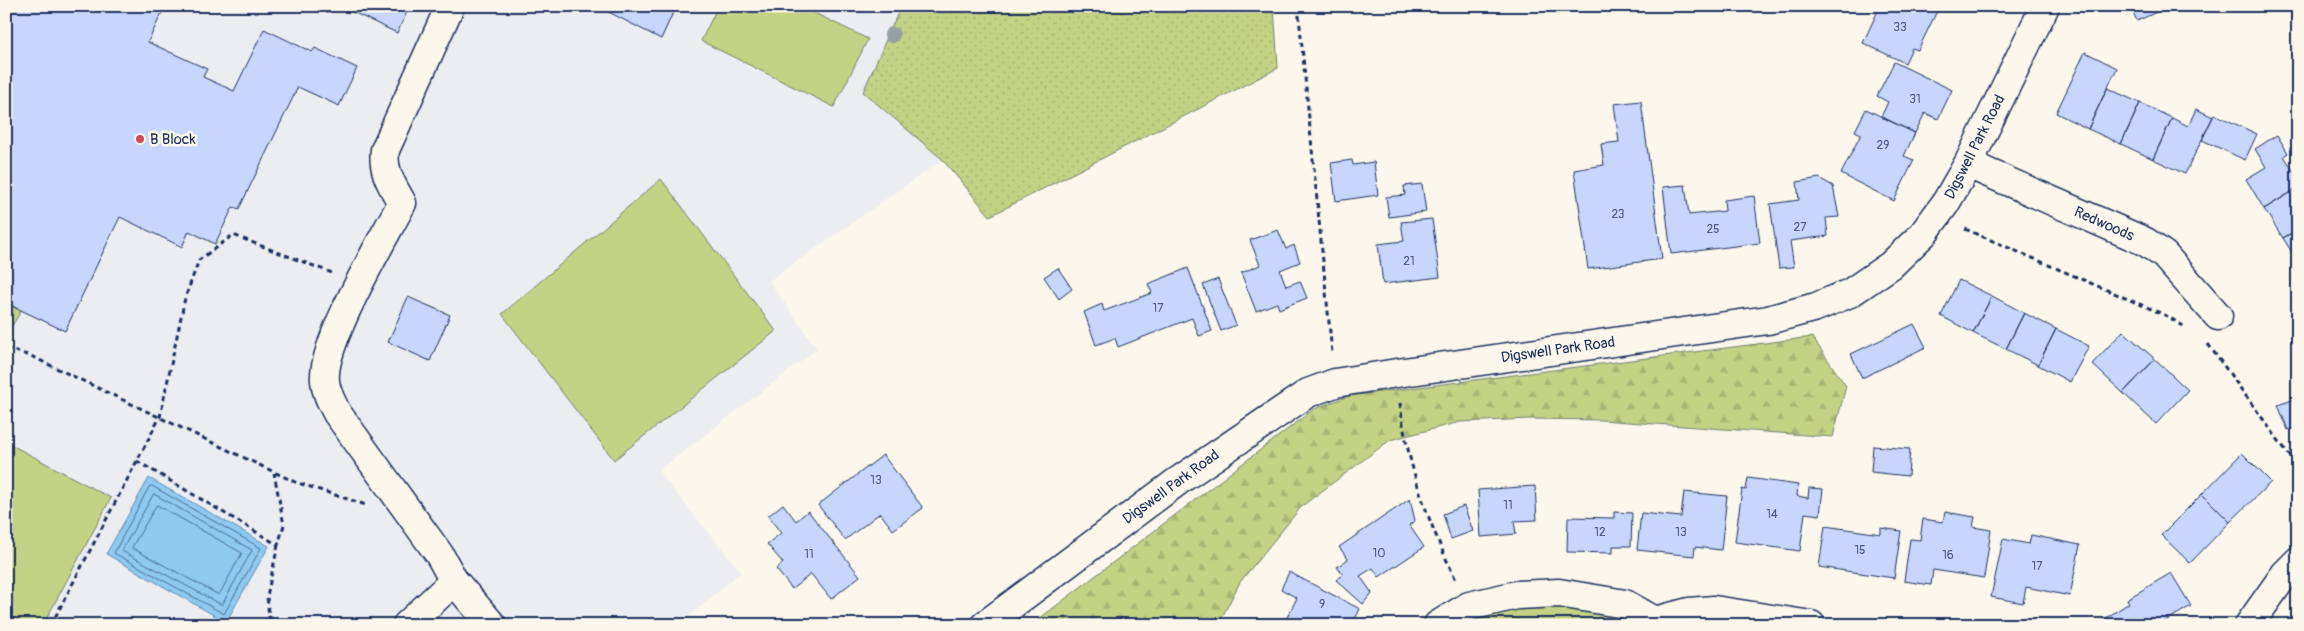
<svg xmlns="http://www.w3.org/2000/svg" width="2304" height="631" viewBox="0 0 2304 631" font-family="Pangolin,sans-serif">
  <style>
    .built { fill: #ecedf1 }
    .green { fill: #c4d285; stroke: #708072 }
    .forest { fill: url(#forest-firs); stroke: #708072 }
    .park { fill: url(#park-dots); stroke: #708072 }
    .water { fill: #8fc9ef; stroke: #618bb5 }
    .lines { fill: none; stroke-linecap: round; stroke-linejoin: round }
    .shore { stroke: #496d98; stroke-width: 1 }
    .building { fill: #c8d6fd; stroke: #1b2f5e }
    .minor-casing { stroke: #1b2f5e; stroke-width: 31 }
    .path { stroke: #1b2f5e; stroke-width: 3; stroke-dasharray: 5 4; stroke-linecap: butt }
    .minor { stroke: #fbf7ec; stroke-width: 28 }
    .tree { fill: #97a0a3 }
    .poi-dot { fill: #d1495b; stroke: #fbf7ec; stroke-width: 2 }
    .labels { text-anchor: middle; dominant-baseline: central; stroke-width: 5; stroke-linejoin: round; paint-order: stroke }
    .number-label { font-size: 12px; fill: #465986 }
    .poi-label { font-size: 15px; fill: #1b2f5e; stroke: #fbf7ec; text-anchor: start }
    .street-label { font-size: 15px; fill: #1b2f5e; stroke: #fbf7ec }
  </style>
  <defs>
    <pattern id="forest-firs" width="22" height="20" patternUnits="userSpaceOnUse" patternTransform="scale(1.25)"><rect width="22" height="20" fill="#c4d285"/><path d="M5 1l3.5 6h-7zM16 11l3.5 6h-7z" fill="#a8b575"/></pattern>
    <pattern id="park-dots" width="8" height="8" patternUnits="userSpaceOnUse" patternTransform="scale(1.25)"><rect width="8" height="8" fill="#c4d285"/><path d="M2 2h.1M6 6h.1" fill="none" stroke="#a8b575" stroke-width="1.8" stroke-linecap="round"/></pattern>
  </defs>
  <rect width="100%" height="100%" fill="#fbf7ec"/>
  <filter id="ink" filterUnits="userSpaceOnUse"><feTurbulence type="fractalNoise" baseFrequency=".02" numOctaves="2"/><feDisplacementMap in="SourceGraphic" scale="10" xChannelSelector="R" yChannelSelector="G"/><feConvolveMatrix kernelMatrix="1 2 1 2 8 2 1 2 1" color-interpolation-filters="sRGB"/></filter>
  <g filter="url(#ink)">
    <path class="built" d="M6,6H1274L1278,68L990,216L942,160L769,281L817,349L658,471L741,572L679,625H6Z"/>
    <path class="green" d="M718,6H800L868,39L834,107L701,41Z
      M661,179L776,331L614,460L502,314Z
      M6,442L111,498L43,625H6Z
      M1543,606H1583L1622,613L1635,625H1459L1507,611Z"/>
    <path class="forest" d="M1812,337L1846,386L1833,437L1601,420L1531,419L1460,422L1390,440L1302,506L1240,582L1218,625H1031L1314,409L1349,396Z"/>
    <path class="park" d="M901,6H1274L1278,68L990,216L942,159L863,92Z
      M6,304L21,311L6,336Z"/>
    <path class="water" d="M149,478L269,546L226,622L106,554Z"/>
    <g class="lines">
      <path class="shore" d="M152,486L261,548L224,614L114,553L149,487Z
        M154,494L252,550L222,605L122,551Z
        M157,505L242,553L219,595L132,548Z"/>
    </g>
    <path class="building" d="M6,6H165L148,42L207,69L203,77L234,91L264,29L312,52L315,48L357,68L339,106L298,87L239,209L233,207L215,244L189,231L182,247L120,217L65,331L6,303Z
      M340,6H410L397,33Z
      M597,6H676L661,39Z
      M1880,6H1926L1937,11L1918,50L1912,48L1905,63L1863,43Z
      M1926,6H1939L1937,11Z
      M2130,6H2170L2137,21Z
      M2085,52L2117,68L2088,129L2056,113Z
      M1894,62L1952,90L1938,119L1925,113L1915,133L1881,117L1888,102L1877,96Z
      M2107,88L2140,103L2121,144L2088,129Z
      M1641,101L1662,259L1588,269L1574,170L1604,165L1601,144L1619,142L1614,104Z
      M2140,103L2172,118L2153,159L2121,144Z
      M1866,109L1915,133L1904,156L1914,160L1894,201L1841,174L1861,134L1855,131Z
      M2196,109L2213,117L2185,174L2153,159L2172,118L2188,126Z
      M2214,114L2257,134L2245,160L2202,140Z
      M2277,135L2288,153L2284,156L2298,178V188L2264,209L2246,179L2266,167L2255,149Z
      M1352,160L1353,165L1374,162L1378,195L1336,201L1331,163Z
      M1819,178L1833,186L1839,217L1826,218L1828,236L1790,241L1794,267L1779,268L1770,204L1799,200L1797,182Z
      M1422,184L1426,212L1389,217L1386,197L1405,195L1404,186Z
      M1685,185L1689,215L1725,211L1724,200L1754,196L1760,243L1671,254L1663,187Z
      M2298,188V229L2283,238L2264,209Z
      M1432,219L1440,277L1383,284L1378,244L1404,241L1401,222Z
      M2298,229V262L2283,238Z
      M1278,230L1286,249L1294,245L1300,262L1280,270L1286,286L1300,281L1307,298L1279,309L1277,303L1256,311L1241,273L1260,265L1250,240Z
      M1058,268L1072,289L1059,299L1044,277Z
      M1188,268L1212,331L1199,336L1192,318L1118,347L1115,338L1096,345L1084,312L1102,304L1104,311L1152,293L1148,284Z
      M1218,279L1236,325L1221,331L1203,285Z
      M1959,280L1992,296L1973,333L1941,316Z
      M1992,296L2024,313L2006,349L1973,333Z
      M408,297L450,315L430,361L388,342Z
      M2024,313L2056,329L2038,365L2006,349Z
      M1914,324L1926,347L1862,378L1851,354Z
      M2056,329L2089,346L2070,382L2038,365Z
      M2123,331L2155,359L2123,393L2092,364Z
      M2155,359L2188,390L2156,424L2123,393Z
      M2298,398V427L2288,430L2278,405Z
      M1873,446L1910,449L1908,476L1871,472Z
      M2242,453L2271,482L2230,522L2202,494Z
      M883,455L923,508L893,530L880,513L845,540L818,505Z
      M1748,478L1798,485L1797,496L1808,498L1809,488L1823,489L1820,515L1805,513L1800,551L1735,542L1742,489L1746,490Z
      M1535,486L1537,520L1514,521L1516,534L1481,537L1478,490Z
      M1684,492L1727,496L1721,550L1695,547L1694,556L1637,550L1641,513L1681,517Z
      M2202,494L2230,522L2190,563L2161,535Z
      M1410,499L1415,521L1409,525L1424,547L1379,577L1373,568L1360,576L1372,593L1363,604L1336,580L1343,575L1337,567L1348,559L1339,547Z
      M783,504L796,521L808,511L860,576L831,599L811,574L792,589L776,569L783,563L767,544L781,533L768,516Z
      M1464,506L1473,531L1451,539L1443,514Z
      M1614,512L1632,513L1631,546H1613V553L1567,552L1568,517L1614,518Z
      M1945,512L1975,517L1973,527L1991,530L1984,578L1933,570L1931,585L1904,581L1910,539L1920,540L1923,519L1943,522Z
      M1825,526L1881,534V528L1901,531L1894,578L1819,567Z
      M2031,535L2080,545L2070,596L2026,587L2023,603L1991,597L2003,539L2029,544Z
      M1289,572L1360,609L1352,625H1283L1297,598L1281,589Z
      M2171,573L2191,606L2159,625H2095L2129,603L2127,599Z"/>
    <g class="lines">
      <g class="minor-casing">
        <path id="minor" d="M450,6L385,150C382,171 392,185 402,203C383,240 321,343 325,381C326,393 332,403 337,413L439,554L454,581
          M1968,164L2146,242L2164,255L2218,316
          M407,625L454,581L492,625
          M985,625L1178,481L1308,393L1335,383L1397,373L1768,320L1816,307L1850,293L1891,265L1923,234L1945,204L1968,164L2045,6
          M1438,625L1469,606L1517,595L1559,593L1625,604L1655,621L1689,612L1714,610L1811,625
          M2249,625L2285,574L2298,561"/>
      </g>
      <path class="path" d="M1298,6L1332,353
        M1965,229L2165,315L2185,327
        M2208,344L2298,467
        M6,348L33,357L295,482L366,505
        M1400,403C1407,465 1429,524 1456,580
        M137,461L278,545L284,525L274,473
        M278,545L267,596L269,617L283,625
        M51,625L160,417L185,298L199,260L233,235L332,273"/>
      <use href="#minor" class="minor"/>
    </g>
    <circle class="tree" cx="892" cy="35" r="8"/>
  </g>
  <circle class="poi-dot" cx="140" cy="139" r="5"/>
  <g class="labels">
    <g class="number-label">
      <text x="1900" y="27">33</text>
      <text x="1915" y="99">31</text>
      <text x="1883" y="145">29</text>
      <text x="1618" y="214">23</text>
      <text x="1800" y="227">27</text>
      <text x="1713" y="229">25</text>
      <text x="1409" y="261">21</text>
      <text x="1158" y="308">17</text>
      <text x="876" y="480">13</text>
      <text x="1508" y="505">11</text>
      <text x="1772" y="514">14</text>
      <text x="1600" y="532">12</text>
      <text x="1681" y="532">13</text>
      <text x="1860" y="550">15</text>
      <text x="1379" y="553">10</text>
      <text x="809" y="554">11</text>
      <text x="1948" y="555">16</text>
      <text x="2037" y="566">17</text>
      <text x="1322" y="604">9</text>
    </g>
    <g class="poi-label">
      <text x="150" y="139">B Block</text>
    </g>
    <g class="street-label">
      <text transform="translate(1975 147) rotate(-63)">Digswell Park Road</text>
      <text transform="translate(2104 224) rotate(24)">Redwoods</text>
      <text transform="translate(1558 350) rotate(-8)">Digswell Park Road</text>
      <text transform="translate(1171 487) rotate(-36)">Digswell Park Road</text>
    </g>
  </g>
  <rect width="2304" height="631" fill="none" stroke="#fbf7ec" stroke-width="25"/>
  <rect x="12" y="12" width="2279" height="606" fill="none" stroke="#1b2f5e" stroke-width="2" filter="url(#ink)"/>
</svg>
